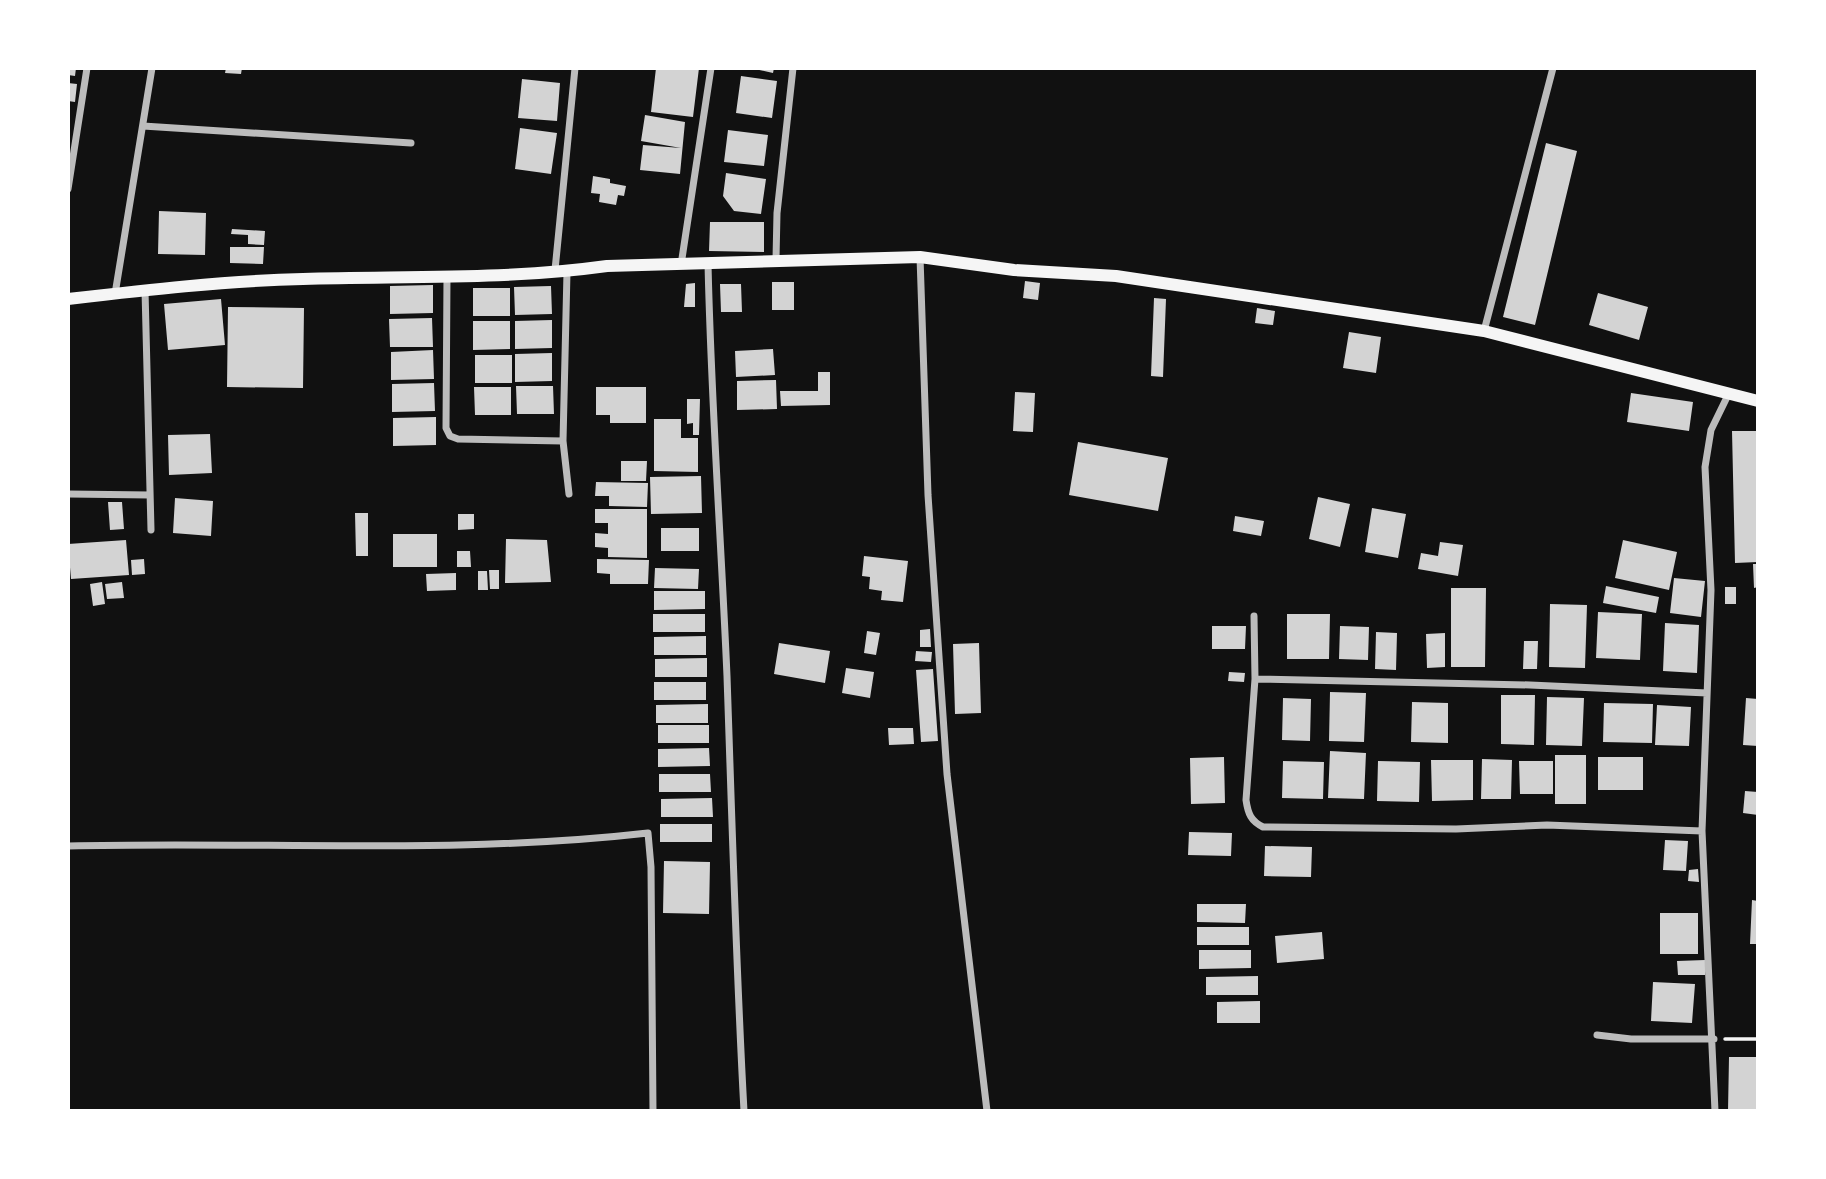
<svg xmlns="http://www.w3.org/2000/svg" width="1826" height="1179" viewBox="0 0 1826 1179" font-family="'Times New Roman',serif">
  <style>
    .building { fill: #d3d3d3 }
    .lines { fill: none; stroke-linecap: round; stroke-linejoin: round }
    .path { stroke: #f5f5f5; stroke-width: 3.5 }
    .minor { stroke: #bcbcbc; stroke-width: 7 }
    .secondary { stroke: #f5f5f5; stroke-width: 12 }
  </style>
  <rect width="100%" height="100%" fill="#111"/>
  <path class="building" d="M68,68H76L75,76L68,75Z
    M226,68H242L241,74L225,73Z
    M656,68H699L693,117L651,112Z
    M750,68H774L773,73Z
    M741,76L777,81L772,118L736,113Z
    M522,79L560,83L557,121L518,118Z
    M68,83L77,84L75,102L68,101Z
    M645,115L685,122L680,174L640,170L643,145L681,148L641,141Z
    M520,128L557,133L551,174L515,169Z
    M728,130L768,135L764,166L724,162Z
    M1546,143L1577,151L1535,325L1503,317Z
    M726,173L766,179L761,214L734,211L723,196Z
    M593,176L610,179V183L626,186L624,196L618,195L616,205L599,202L600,194L591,193Z
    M159,211L206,213L205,255L158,254Z
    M710,222H764V252L709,251Z
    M232,229L265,231L264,245L248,244V235L231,234Z
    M230,247H264L263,264L230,263Z
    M1025,281L1040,283L1038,300L1023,298Z
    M772,282H794V310H772Z
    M695,283V307H684L686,284Z
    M720,284H741L742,312H721Z
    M433,285V313L390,314V286Z
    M551,286L552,314L515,315L514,287Z
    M473,288H510V316H473Z
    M1598,293L1648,307L1639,340L1589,325Z
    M1154,298L1166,299L1163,377L1151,376Z
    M221,299L225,345L168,350L164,304Z
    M228,307L304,308L303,388L227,387Z
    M1257,308L1275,311L1273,325L1255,323Z
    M432,318L433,347H390L389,319Z
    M552,320V348L515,349V321Z
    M473,321H510V349L473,350Z
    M1349,332L1381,337L1376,373L1343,368Z
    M773,349L775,375L736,377L735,351Z
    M433,350L434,379L391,380V352Z
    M552,353V381L515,382V354Z
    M475,355H512V383H475Z
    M818,372H830V405L781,406L780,391H818Z
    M776,380L777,409L737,410V381Z
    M434,383L435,411L392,412V384Z
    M516,386H553L554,414H517Z
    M474,387H511V415H475Z
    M596,387H646V423H610V415H596Z
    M1015,392L1035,393L1033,432L1013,431Z
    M1631,393L1693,402L1689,431L1627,422Z
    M687,399H700L699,435H693V423L687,424Z
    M436,417V445L393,446V418Z
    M654,419H681V438H698V472L654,471Z
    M1732,431H1758V562L1735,563Z
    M210,434L212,473L169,475L168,435Z
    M1078,442L1168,458L1158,511L1069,495Z
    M621,461H647L646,481H621Z
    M701,476L702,513L651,514L650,477Z
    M596,482L648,483L647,507L609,506V496H595Z
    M1318,497L1350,504L1340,547L1309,539Z
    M175,498L213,501L211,536L173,533Z
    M108,502H122L124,529L110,530Z
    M1372,508L1406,514L1398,558L1365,552Z
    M595,509H647V558L608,557V548L595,547V533L608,534V523H595Z
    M355,513H368V556H356Z
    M458,514H474V529L458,530Z
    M1235,516L1264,521L1261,536L1233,531Z
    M661,528H699V551H661Z
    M393,534H437V567H393Z
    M506,539L547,540L551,582L505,583Z
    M126,540L129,575L71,579L68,544Z
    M1623,540L1677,552L1669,590L1615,578Z
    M1440,542L1463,545L1458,576L1418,569L1421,553L1438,556Z
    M457,551H470L471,567H457Z
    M864,556L908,561L903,602L881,600L882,591L869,589L870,577L862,576Z
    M144,559L145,574L132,575L131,560Z
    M597,559L649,560L648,584H610V574L597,573Z
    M1753,564H1758V587L1754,588Z
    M655,568L699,569L698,589L654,588Z
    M489,570H499V589H490Z
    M478,571H487L488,590H478Z
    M456,573V590L427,591L426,574Z
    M1674,578L1705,581L1701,617L1670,613Z
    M102,582L105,604L93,606L90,584Z
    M122,582L124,598L107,599L105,584Z
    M1606,586L1659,597L1656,613L1603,603Z
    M1725,587H1736V604H1725Z
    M1451,588H1486L1485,667H1451Z
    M654,591H705V609L654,610Z
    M1550,604L1587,605L1585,668L1549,667Z
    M1598,612L1642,614L1640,660L1596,658Z
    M653,614H705V632H653Z
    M1287,614H1330L1329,659H1287Z
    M1665,623L1699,625L1697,673L1663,671Z
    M1212,626H1246L1245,649H1212Z
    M1340,626L1369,627L1368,660L1339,659Z
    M930,629L931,647H920V630Z
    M867,631L880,633L876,655L864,653Z
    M1376,632L1397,633L1396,670L1375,669Z
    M1445,633V667L1427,668L1426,634Z
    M706,636V655H654V637Z
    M1524,641H1538L1537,669H1523Z
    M779,643L830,651L825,683L774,674Z
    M979,643L981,713L955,714L953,644Z
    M916,651L932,652L931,662L915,661Z
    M707,658V677H655V659Z
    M846,668L874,672L870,698L842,693Z
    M933,669L938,741L921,742L916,670Z
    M1229,672L1245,673L1244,682L1228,681Z
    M654,682H706V700H654Z
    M1330,692L1366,693L1364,742L1329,741Z
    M1501,695H1535L1534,745L1501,744Z
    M1547,697L1584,698L1582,746L1546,745Z
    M1283,698L1311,699L1310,741L1282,740Z
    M1746,698L1758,699V746L1743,745Z
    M1412,702L1448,703V743L1411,742Z
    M1604,703L1653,704L1652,743L1603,742Z
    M708,704V723H656V705Z
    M1657,705L1691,707L1689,746L1655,745Z
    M658,725H709V743H658Z
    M888,728H913L914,744L889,745Z
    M709,748L710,766L658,767V749Z
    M1330,751L1366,753L1364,799L1328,798Z
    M1555,755H1586V804H1555Z
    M1224,757L1225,803L1191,804L1190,758Z
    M1598,757H1643V790H1598Z
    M1482,759L1512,760L1511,799H1481Z
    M1431,760H1473V800L1432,801Z
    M1283,761L1324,762L1323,799L1282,798Z
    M1378,761L1420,762L1419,802L1377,801Z
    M1519,761H1553V794H1520Z
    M659,774H710L711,792H659Z
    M1745,791L1758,792V815L1743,813Z
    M712,798L713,817H661V799Z
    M660,824H712V842H660Z
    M1189,832L1232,833L1231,856L1188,855Z
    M1665,840L1688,841L1686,871L1663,870Z
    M1265,846L1312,847L1311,877L1264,876Z
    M664,861L710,862L709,914L663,913Z
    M1698,869L1699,882L1688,881L1689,870Z
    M1752,900L1758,901V944H1750Z
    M1197,904H1246L1245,923L1197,922Z
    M1660,913H1698V954H1660Z
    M1197,927H1249V945H1197Z
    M1322,932L1324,959L1277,963L1275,936Z
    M1199,950H1251V968L1199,969Z
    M1705,960V975H1678L1677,961Z
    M1258,976V995H1206V977Z
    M1653,982L1695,984L1692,1023L1651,1021Z
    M1260,1001V1023H1217V1002Z
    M1729,1057H1758V1111H1728Z"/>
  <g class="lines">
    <path class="path" d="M1725,1039H1758"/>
    <path class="minor" d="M143,126L411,143
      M68,189L87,68
      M920,257L928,495L947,774L987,1111
      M776,259L777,213L793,68
      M708,263C711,401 721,538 727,676C732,821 736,966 744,1111
      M681,265L711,68
      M555,270L575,68
      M567,272L563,441L569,494
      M447,277L446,428L450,436L458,439L563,441
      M145,290L151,530
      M115,294L152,68
      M1484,331L1553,68
      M68,494L150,495
      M1254,616L1255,679L1246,800C1248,814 1251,821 1263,827L1456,829L1547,825L1702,831
      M1255,679L1530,685L1707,693
      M68,846C261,841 456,855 648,833L651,867L653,1111
      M1597,1035L1631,1039H1714
      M1715,1111L1702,831L1711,590L1705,467L1711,430L1729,393"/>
    <path class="secondary" d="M68,299C146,290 224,281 303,279C404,276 507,280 607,266L920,257L1014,270L1116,276L1484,331L1758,401"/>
  </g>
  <rect width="1826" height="1179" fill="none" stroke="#ffffff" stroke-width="140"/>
</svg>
